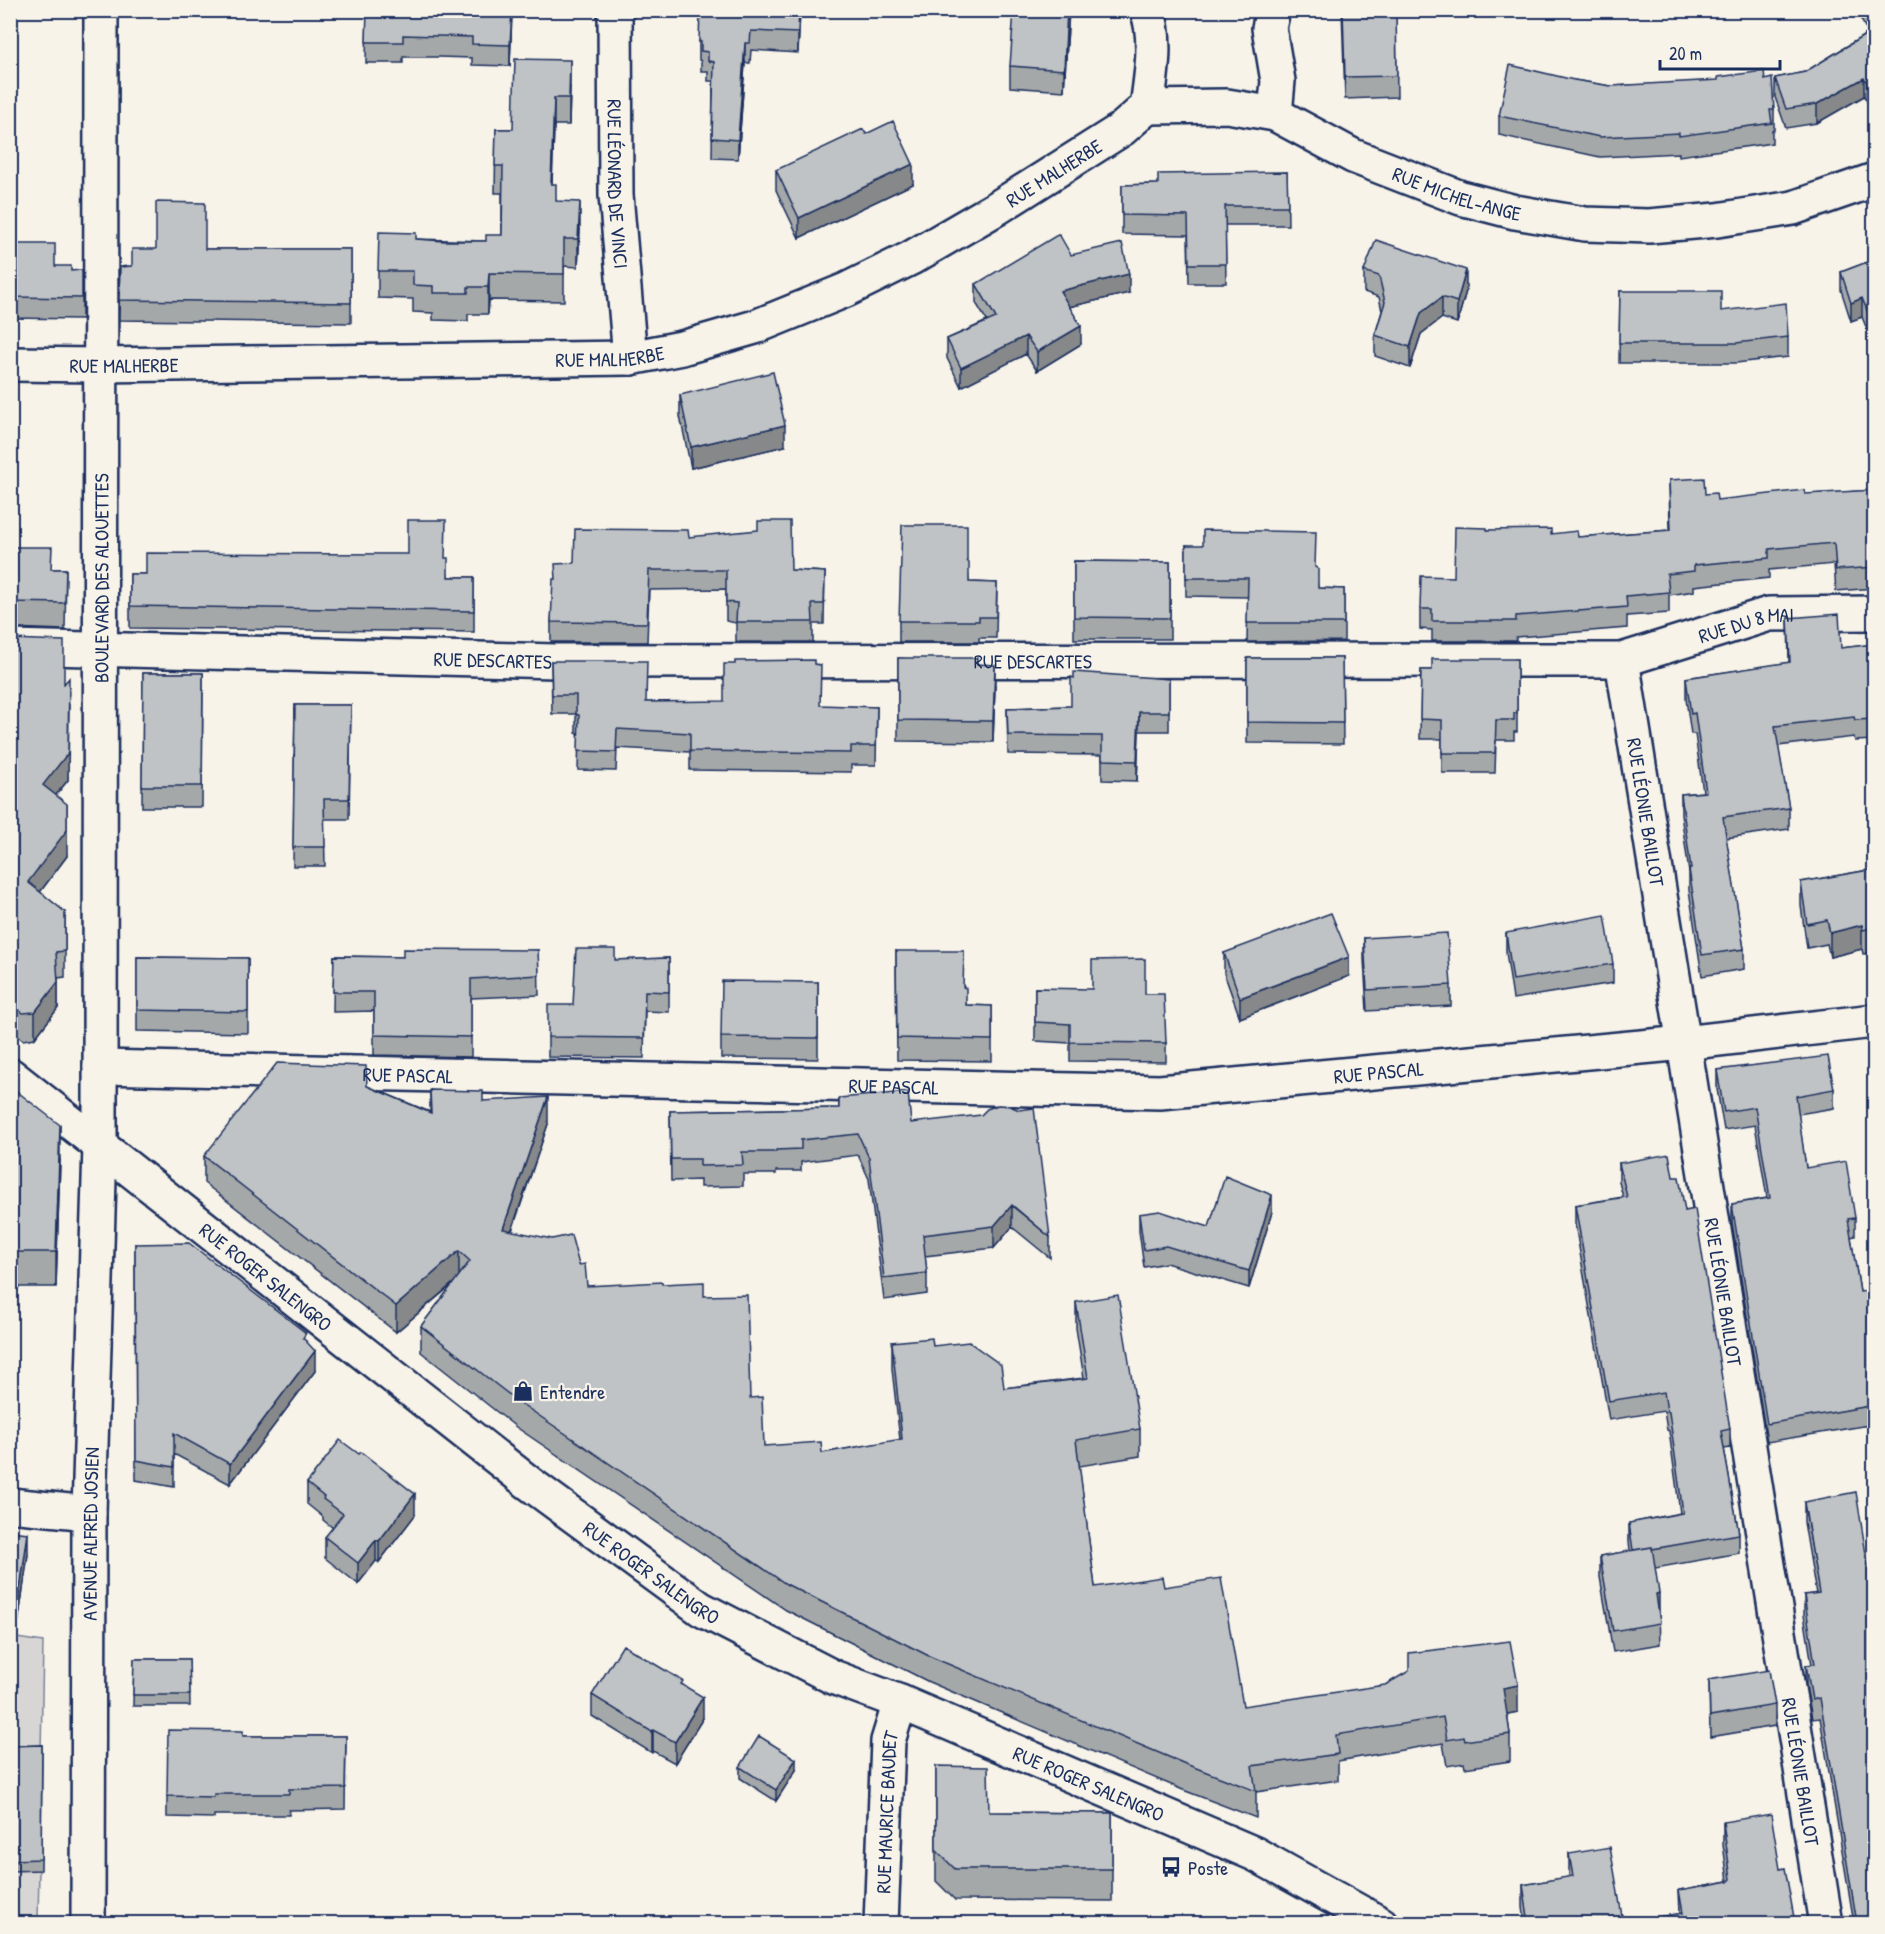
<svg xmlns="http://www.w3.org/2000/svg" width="1885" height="1934" viewBox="0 0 1885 1934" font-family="'Patrick Hand',sans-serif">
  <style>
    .green { fill: #d7d6d4; stroke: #798299; stroke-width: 1.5 }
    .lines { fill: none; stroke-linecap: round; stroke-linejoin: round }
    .minor-casing { stroke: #1b2f5e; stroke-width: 38 }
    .tertiary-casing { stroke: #1b2f5e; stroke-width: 38 }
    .minor { stroke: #f7f3e8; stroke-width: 33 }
    .tertiary { stroke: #f7f3e8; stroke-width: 33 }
    .wall { fill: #a5a8a9; stroke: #1b2f5e; stroke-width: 1.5 }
    .shaded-wall { fill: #86888a; stroke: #1b2f5e; stroke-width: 1.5 }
    .building { fill: #c0c3c5; stroke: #1b2f5e; stroke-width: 1.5 }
    .labels { text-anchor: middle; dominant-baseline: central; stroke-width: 4.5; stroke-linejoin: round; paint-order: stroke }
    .street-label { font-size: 20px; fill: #1b2f5e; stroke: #f7f3e8 }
    .poi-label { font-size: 20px; fill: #1b2f5e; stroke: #f7f3e8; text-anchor: start }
  </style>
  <rect width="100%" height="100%" fill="#f7f3e8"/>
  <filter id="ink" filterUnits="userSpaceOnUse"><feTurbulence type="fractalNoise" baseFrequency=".0167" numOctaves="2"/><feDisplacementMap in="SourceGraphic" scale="12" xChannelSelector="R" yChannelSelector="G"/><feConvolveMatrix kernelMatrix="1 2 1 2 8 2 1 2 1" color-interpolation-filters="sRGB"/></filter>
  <g filter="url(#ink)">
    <path class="green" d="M10,1637L43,1642L38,1923H11Z"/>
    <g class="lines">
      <g class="minor-casing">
        <g id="minor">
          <path id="s1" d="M615,10L616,195L630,358"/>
          <path id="s2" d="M1147,10C1158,38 1151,78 1147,107L1227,106L1275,114L1353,156L1461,198L1515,212L1585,224L1649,226L1717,220L1793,208L1874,180"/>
          <path d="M1273,10L1269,28L1278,81L1275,114"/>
          <path id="s3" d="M10,364L100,365L630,358L682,348L755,327L846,290L911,258L997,208L1122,129L1147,107"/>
          <path id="s4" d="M10,647L555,661L1622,660L1769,614L1874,613"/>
          <path id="s5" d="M1622,660L1826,1924"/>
          <path id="s6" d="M100,1067L1160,1092L1684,1043L1874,1021"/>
          <path d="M10,1505L89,1513"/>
          <path id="s7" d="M88,1924L89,1513L100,1146L101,10"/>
          <path id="s8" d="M881,1924L888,1741L900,1702"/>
        </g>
      </g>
      <g class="tertiary-casing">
        <g id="tertiary">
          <path id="s9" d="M10,1075L529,1483L701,1609L833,1677L900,1702L1255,1854L1381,1924"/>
        </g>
      </g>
      <use href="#minor" class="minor"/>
      <use href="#tertiary" class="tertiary"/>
    </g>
    <path class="wall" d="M367,10H512L510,66L472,65V58L438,57H403V63H366Z
      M800,10L798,53L751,50L750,63H745L738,159L712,158L713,81H708V71H701V61L699,60V41Z
      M1069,10L1064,91L1010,87V66Z
      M1342,10H1396L1397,97L1345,99Z
      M1856,10H1875V97L1867,101L1864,96L1817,123L1786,128L1775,97V78L1805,72L1868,33Z
      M1574,80L1611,86L1765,80L1774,110V130H1772V143L1679,156V153L1600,157L1499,135V116Z
      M570,87L569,125H554L552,184L556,201L580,229L578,267L564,266V301L489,300L488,314H468V321L433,320V313L413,312V299L378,298V271L416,239L486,241L502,235V193H495L496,129H513Z
      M866,134L913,184L799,238L776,190V170Z
      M1287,172L1288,225H1225L1226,283H1189L1188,235L1122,234V185L1158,184Z
      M10,244L55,266L71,271L82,270V319L10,318Z
      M205,249H351V323L119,320L120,267L132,266Z
      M1071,255L1129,293L1069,307L1081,344L1037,371L1026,354L961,387L947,358V339L987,321L976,303V284Z
      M1875,259V349L1862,317L1851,321L1841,290V272Z
      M1364,271L1466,291L1457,323L1442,318L1421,334L1410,368L1375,356V335L1382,311L1379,297L1364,292Z
      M1620,291L1788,337V357L1736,363H1619Z
      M680,395L785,446L691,468L680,416Z
      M1669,480L1717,500L1875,490V588L1836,591L1834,564L1769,570V578L1694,586V591L1669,595V613L1627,616V628L1516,637V641H1432V630L1420,629V609L1454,577L1487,530L1578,537L1670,530Z
      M689,537L791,570L825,572L824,624H813V642H736V623L726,621V589L649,590L647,642H551V622L555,579L574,563Z
      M1186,545L1316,568L1318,588L1344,589V641L1247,642L1248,597L1186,596Z
      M10,547L52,569H66L65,630L10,628Z
      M445,558L448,577H474V632L130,628V574H146Z
      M967,561L969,582L997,583L996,638H979V642H899V621Z
      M1074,561L1170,562V639H1074Z
      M1788,618L1841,648L1875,644V740L1855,741L1854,737L1778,746L1789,808V829L1726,838L1744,949V969L1702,976L1689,890V873L1681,814V794L1703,792L1695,734H1691L1686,699V678L1789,663Z
      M10,639L64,684L68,780L56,795L67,856L40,892L65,912V977L58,978V1008L35,1038L23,1040L10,1030Z
      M898,658L977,664L995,686L993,742L898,741Z
      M1247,658H1342L1343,744L1247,743Z
      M1517,659V732H1514V740H1496L1495,773H1442V739H1420L1421,670H1432Z
      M551,661L646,702L877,707L876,765H851V772L690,770V752L617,748L616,771L578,770L579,734L576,733V714H552Z
      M143,673H203L202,807H142Z
      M1169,679V731H1139L1137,781L1102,780V755L1008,754L1007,708L1071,706Z
      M295,705H351L349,819H324L325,866H293Z
      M1875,869V952L1863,954L1862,949L1830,957L1827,944L1807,948L1801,906V882Z
      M1506,933L1613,964V983L1513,999L1506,952Z
      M1364,938L1451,985V1006L1367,1011L1364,959Z
      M538,950L539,995L471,998V1057L374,1055V1011L333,1012L334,956L403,957Z
      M896,951L964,987L966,1005L992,1006V1061L897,1060Z
      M1224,953L1349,976L1240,1018L1224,973Z
      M137,957L248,958V1033L137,1031Z
      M669,958V1012L645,1011L644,1058L548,1057V1037L615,960Z
      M818,982V1059L721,1058V1037Z
      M1035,988L1145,994L1166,1043V1062L1070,1061V1043L1035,1041Z
      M1717,1070L1834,1089V1108L1798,1114L1806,1168L1855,1218V1236L1851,1237L1860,1292L1875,1342V1424L1767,1442L1732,1222V1204L1767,1198L1755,1125L1724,1130L1717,1089Z
      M10,1086L60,1160L56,1287H10Z
      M367,1086L430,1112V1090L483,1101L548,1124L512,1231L579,1265L587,1286L662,1284L704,1296L750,1398L764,1446L822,1453L900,1440L892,1369V1342L933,1346L1004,1388L1084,1378L1076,1328V1302L1140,1429V1456L1079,1466L1095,1587H1164L1243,1706L1518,1712L1507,1714L1510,1734V1761L1465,1768L1464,1763L1447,1766L1443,1743L1338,1761V1780L1256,1792V1818L1183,1790L929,1682L786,1610L516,1427L421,1352V1326L453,1284L396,1332L204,1183V1156Z
      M839,1098L911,1123L1050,1237V1258L1012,1227L994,1248L925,1256L927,1273V1294L884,1300L869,1179L858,1155L801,1162V1171H776V1174H743V1186L700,1187V1180L671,1181L670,1111L839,1108Z
      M1619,1163L1673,1177L1685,1211L1730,1429V1448L1724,1449L1739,1534V1553L1655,1568L1659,1614L1660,1644L1613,1652L1600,1577V1556L1630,1551L1629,1542V1523L1680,1513L1669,1431L1667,1430L1664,1411L1609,1420L1575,1224V1205L1623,1197L1619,1182Z
      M1272,1212L1249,1288L1166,1263L1144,1267L1139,1231V1214L1209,1227Z
      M135,1244L306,1341L315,1371L230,1484L174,1454V1487L136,1480Z
      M307,1483L415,1515L379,1562L376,1561L358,1584L325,1558V1537L333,1528L323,1520V1517L307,1504Z
      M1804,1502L1875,1923H1854L1820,1718L1812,1719L1806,1685V1665H1812L1804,1615V1595L1816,1594L1804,1522Z
      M10,1531L28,1554L16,1638H10Z
      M134,1659H189L190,1706H133Z
      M1709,1680L1775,1705V1726L1710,1737Z
      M683,1685L703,1718L675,1763L653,1751L652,1753L592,1716V1695Z
      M243,1736H346L345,1809L289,1810V1815H214V1818L167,1817V1796Z
      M42,1745L41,1870L10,1871V1746Z
      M936,1766L989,1812L1112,1813V1901L955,1900L936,1881Z
      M740,1767L796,1770L776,1801L740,1778Z
      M1723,1822L1780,1869L1795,1923H1525L1523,1907V1885L1569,1877V1854L1623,1922L1680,1914L1679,1890L1728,1881L1723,1844Z"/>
    <path class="shaded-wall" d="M512,10L510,66V45Z
      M800,10L798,53V33Z
      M1067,10H1069L1064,91V70Z
      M745,43V63L738,159V140Z
      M570,60V87L569,125V98Z
      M1864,78V96L1817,123V104Z
      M1875,78V97L1867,101V82Z
      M554,98V125L551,212V184Z
      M913,164V184L799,238V218Z
      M580,202V229L578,267V239Z
      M1466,270V291L1457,323V302Z
      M489,273V300L488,314V287Z
      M1129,274V293L1060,309V291Z
      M1442,297V318L1421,334L1410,368V347L1421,313Z
      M1862,298V317L1851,321V303Z
      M1081,326V344L1037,371V352Z
      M1026,336V354L961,387V368Z
      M785,425V446L691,468V447Z
      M995,665V686L993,742V721Z
      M69,704L68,780L43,811V785Z
      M1139,712V731L1137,781V761Z
      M67,804V856L28,908V882Z
      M1862,925V949L1830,957V933Z
      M1349,957V976L1240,1018V998Z
      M58,982V1008L35,1038V1012Z
      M548,1097V1124L503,1255V1229Z
      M60,1125V1160L56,1287V1252Z
      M1272,1195V1212L1249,1288V1271Z
      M1012,1205V1227L994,1248V1226Z
      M459,1251V1278L396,1332V1306Z
      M315,1351V1371L230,1484V1464Z
      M415,1494V1515L379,1562V1541Z
      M28,1533V1554L16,1638V1617Z
      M376,1540V1561L358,1584V1563Z
      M1659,1593V1614L1656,1615V1594Z
      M1518,1685V1712L1503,1715V1688Z
      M703,1697V1718L675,1763V1742Z
      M653,1730V1751L652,1753V1732Z
      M796,1759V1770L776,1801V1790Z"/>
    <path class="building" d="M367,10H512L510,45L472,44V37L438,36L403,35V42H366Z
      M700,10H799L798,33L751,31L750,43H745L738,140L712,138L714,62L708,61V52L701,51V42L699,41Z
      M1014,10H1067L1064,70L1010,66Z
      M1343,10H1396L1397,76L1345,77Z
      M1866,10H1875V27Z
      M1875,29V78L1867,82L1864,78L1817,104L1786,109L1775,78L1805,72Z
      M515,59L570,60L569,98H554L551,184H556V201L580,202L578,239H564V274L489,273L488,287H468V293H433V286L413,285V271H378L379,232L416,233V239L445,241H486V235H502L503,166H495L496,129H513Z
      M1510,65L1574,80L1611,86L1718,80V77L1764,71L1765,80L1772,78L1774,110H1770L1772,123L1679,136V133L1600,137L1499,116Z
      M893,121L913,164L799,218L776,170L863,129L866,134Z
      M1287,172L1288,206H1225L1226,264H1189L1188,216L1122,215V185L1158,184V174Z
      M156,202L205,203V249H351V303L119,300L120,267L132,266V249H156Z
      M1059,234L1071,255L1122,243L1129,274L1060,291L1081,326L1037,352L1026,336L961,368L947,339L996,318L976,284Z
      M1376,240L1466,270L1457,302L1442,297L1421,313L1410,347L1375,335L1385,302L1379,276L1364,271Z
      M10,244H55V266H71V271L82,270V298L10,297Z
      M1875,259V330L1862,298L1851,303L1841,272Z
      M1620,291H1721V311L1786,303L1788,337L1736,343H1619Z
      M773,372L785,425L691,447L680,395Z
      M1704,478L1705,494L1716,493L1717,500L1804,490L1805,494L1875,490V567L1836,570L1834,543L1769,549V558L1694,565V571L1667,574L1669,592L1626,596L1627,607L1516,616V621H1432V609H1420L1421,576L1454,577L1455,527L1487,528V530L1551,529V534L1577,531L1578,537L1671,530L1669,480Z
      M408,520H446L445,558H448V577H474V611L130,606V574H146V553L408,554Z
      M758,521H790L791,570L825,572L824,604H812L813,622H736L737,603L726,602V570H649L647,623L551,622L553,579H556L555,564L574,563L575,529L688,530L689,537L758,530Z
      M902,525H967V561L969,563V582L997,583L996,617H979V621H899Z
      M1203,530L1316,532L1315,567L1318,569V588L1344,589V623H1247L1248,578H1186V545H1203Z
      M10,547H52L51,569H66L65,603L10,602Z
      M1074,561L1170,562V618L1074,617Z
      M1839,614L1841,648L1875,644V719L1855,720L1854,717L1775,726L1789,808L1723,817L1744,949L1702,955L1689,869H1691L1681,794L1706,792L1695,713L1691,714L1686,678L1790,662L1788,618Z
      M10,639L64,641V684L69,678L68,753L43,785L67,804V830L28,882L65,912V951L56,952L58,982L35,1012L23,1013L10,1004Z
      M898,658H977V664L995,665L993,721L898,720Z
      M1247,658H1342L1343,723L1247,722Z
      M1432,659H1517V713H1514V720H1496L1495,753H1442V720L1420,719L1421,670H1432Z
      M814,660V664L821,665L820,705L877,707L876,746H851V753L690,751V733L617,729L616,752L578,751L579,715L576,714V695H552L551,661H647L646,702L724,701V664H735V661Z
      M1074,672L1169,679V712H1139L1137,761L1102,760V736L1008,735L1007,708L1071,706V677L1074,678Z
      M143,673H203L202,786H142Z
      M295,705H351L349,799H324L325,847H293Z
      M1875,869V927L1863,930L1862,925L1830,933L1827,920L1807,924L1801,882Z
      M1331,913L1349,957L1240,998L1224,953Z
      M1605,915L1613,964L1513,980L1506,933Z
      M1447,933L1451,985L1367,990L1364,938Z
      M403,949L538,950L539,975L471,979V1037L374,1035V992H333L334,956L403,957Z
      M576,949H615V960L669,958V992L645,991L644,1038L548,1037V1005H573Z
      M896,951H964L963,987L966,988V1005L992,1006V1040L897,1038Z
      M137,957L248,958V1012L137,1010Z
      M1145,959V994H1164L1166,1043L1070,1042V1024L1035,1022V988L1092,989V960Z
      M722,981L818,982V1038L721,1037Z
      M1828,1056L1834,1089L1796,1096L1806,1168L1846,1161L1855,1218L1848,1219L1860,1292L1867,1291L1875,1342V1405L1767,1424L1732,1204L1770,1198L1755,1107L1724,1112L1717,1070Z
      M277,1063L366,1066L367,1086L431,1113L430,1090L483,1091V1101L548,1097L503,1229L552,1239L571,1235L579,1265L585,1264L587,1286L662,1282V1284L704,1282V1296L747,1295L750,1398L762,1397L764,1446L821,1442L822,1453L902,1439L892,1342L932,1338L933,1346L969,1342L1001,1365L1004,1388L1088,1378L1076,1302L1118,1295L1140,1429L1076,1440L1095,1587L1162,1577L1164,1587L1221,1578L1243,1706L1385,1685L1409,1671V1653L1510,1641L1518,1685L1503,1688L1510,1734L1465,1741L1464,1737L1447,1740L1443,1717L1336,1735L1338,1754L1252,1766L1256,1791L1183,1763L929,1656L786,1584L516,1400L421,1326L470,1261L459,1251L396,1306L204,1156Z
      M10,1086L60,1125L56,1252H10Z
      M908,1092L911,1123L981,1115L987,1109L998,1105L1010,1106L1019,1110L1034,1108L1050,1237L1012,1205L994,1226L923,1235L927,1273L884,1278L869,1158L858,1134L801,1140V1149L776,1150V1152H742L743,1165L700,1166V1159H671L670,1111L839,1108V1098Z
      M1669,1154L1673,1177H1679L1685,1211L1695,1209L1730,1429L1721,1431L1739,1534L1652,1549V1547L1633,1550L1629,1523L1683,1513L1669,1412L1667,1411L1664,1392L1609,1401L1575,1205L1627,1197L1619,1163Z
      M1225,1176L1272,1195L1249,1271L1166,1246L1144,1250L1139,1214L1160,1211L1209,1227Z
      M189,1243L306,1333L303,1338L315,1351L230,1464L174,1433V1467L136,1460L135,1244Z
      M340,1440L359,1454L361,1452L415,1494L379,1541L376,1540L358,1563L325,1537L343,1514L323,1499L324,1497L307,1483Z
      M1856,1492L1871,1585H1875V1923H1857L1820,1698L1812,1700L1806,1665L1815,1664L1804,1595L1819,1593L1804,1502Z
      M10,1531L28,1533L16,1617L10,1616Z
      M1652,1547L1659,1593L1656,1594L1660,1623L1613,1631L1600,1556Z
      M623,1645L683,1681L681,1684L703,1697L675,1742L653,1730L652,1732L592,1695Z
      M134,1659H189L190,1695H133Z
      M1769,1670L1775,1705L1710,1716L1709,1680Z
      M168,1730L243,1731V1736H346L345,1788L289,1789V1794H214V1797L167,1796Z
      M759,1736L796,1759L776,1790L740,1767Z
      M42,1745L41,1859L10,1860V1746Z
      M936,1766L988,1767L989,1812L1112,1813V1869H955L936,1850Z
      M1771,1814L1780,1869L1785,1868L1795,1923H1529L1523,1885L1573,1876L1569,1854L1610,1847L1623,1922L1683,1913L1679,1890L1729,1881L1731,1879L1723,1822Z"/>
  </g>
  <defs>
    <g id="shop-bare" transform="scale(1.62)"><path d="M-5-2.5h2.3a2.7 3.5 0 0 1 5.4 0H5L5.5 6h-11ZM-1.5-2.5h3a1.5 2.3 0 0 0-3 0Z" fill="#1b2f5e" stroke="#f7f3e8" stroke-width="2.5" paint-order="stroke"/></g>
    <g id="bus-bare" transform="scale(1.62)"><path d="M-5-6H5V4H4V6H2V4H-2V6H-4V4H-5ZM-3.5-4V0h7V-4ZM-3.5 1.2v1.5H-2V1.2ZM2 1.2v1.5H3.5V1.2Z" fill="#1b2f5e" stroke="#f7f3e8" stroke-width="2.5" paint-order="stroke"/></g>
  </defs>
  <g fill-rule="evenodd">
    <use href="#shop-bare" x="523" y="1391"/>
    <use href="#bus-bare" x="1171" y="1867"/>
  </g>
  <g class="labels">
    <g class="street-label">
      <text stroke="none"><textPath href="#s3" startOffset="1086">RUE MALHERBE</textPath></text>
      <text stroke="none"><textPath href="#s1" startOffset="174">RUE LÉONARD DE VINCI</textPath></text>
      <text stroke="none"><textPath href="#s2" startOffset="426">RUE MICHEL-ANGE</textPath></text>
      <text stroke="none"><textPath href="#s3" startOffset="600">RUE MALHERBE</textPath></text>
      <text stroke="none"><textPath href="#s3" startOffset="114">RUE MALHERBE</textPath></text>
      <text stroke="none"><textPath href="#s7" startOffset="1346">BOULEVARD DES ALOUETTES</textPath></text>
      <text stroke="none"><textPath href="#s4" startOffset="1742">RUE DU 8 MAI</textPath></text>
      <text stroke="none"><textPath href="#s4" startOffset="483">RUE DESCARTES</textPath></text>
      <text stroke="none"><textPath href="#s4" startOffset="1023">RUE DESCARTES</textPath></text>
      <text stroke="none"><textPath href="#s5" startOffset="154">RUE LÉONIE BAILLOT</textPath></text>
      <text stroke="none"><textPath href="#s6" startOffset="1280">RUE PASCAL</textPath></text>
      <text stroke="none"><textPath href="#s6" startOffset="308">RUE PASCAL</textPath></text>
      <text stroke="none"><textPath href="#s6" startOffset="794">RUE PASCAL</textPath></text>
      <text stroke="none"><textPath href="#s9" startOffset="326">RUE ROGER SALENGRO</textPath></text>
      <text stroke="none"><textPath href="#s5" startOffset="640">RUE LÉONIE BAILLOT</textPath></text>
      <text stroke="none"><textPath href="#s7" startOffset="390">AVENUE ALFRED JOSIEN</textPath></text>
      <text stroke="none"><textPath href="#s9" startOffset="812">RUE ROGER SALENGRO</textPath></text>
      <text stroke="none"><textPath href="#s5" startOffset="1126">RUE LÉONIE BAILLOT</textPath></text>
      <text stroke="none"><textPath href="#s9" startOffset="1299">RUE ROGER SALENGRO</textPath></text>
      <text stroke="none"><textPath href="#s8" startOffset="112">RUE MAURICE BAUDET</textPath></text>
    </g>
    <g class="poi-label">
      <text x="540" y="1391">Entendre</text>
      <text x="1188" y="1867">Poste</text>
    </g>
  </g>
  <rect width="1885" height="1934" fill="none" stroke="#f7f3e8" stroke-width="36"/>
  <rect x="18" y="18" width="1849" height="1898" fill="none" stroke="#1b2f5e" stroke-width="2" filter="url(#ink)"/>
  <path d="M1660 60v9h120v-9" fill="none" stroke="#1b2f5e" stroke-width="3"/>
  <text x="1669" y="60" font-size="18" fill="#1b2f5e" stroke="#f7f3e8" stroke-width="4.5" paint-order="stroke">20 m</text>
</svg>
